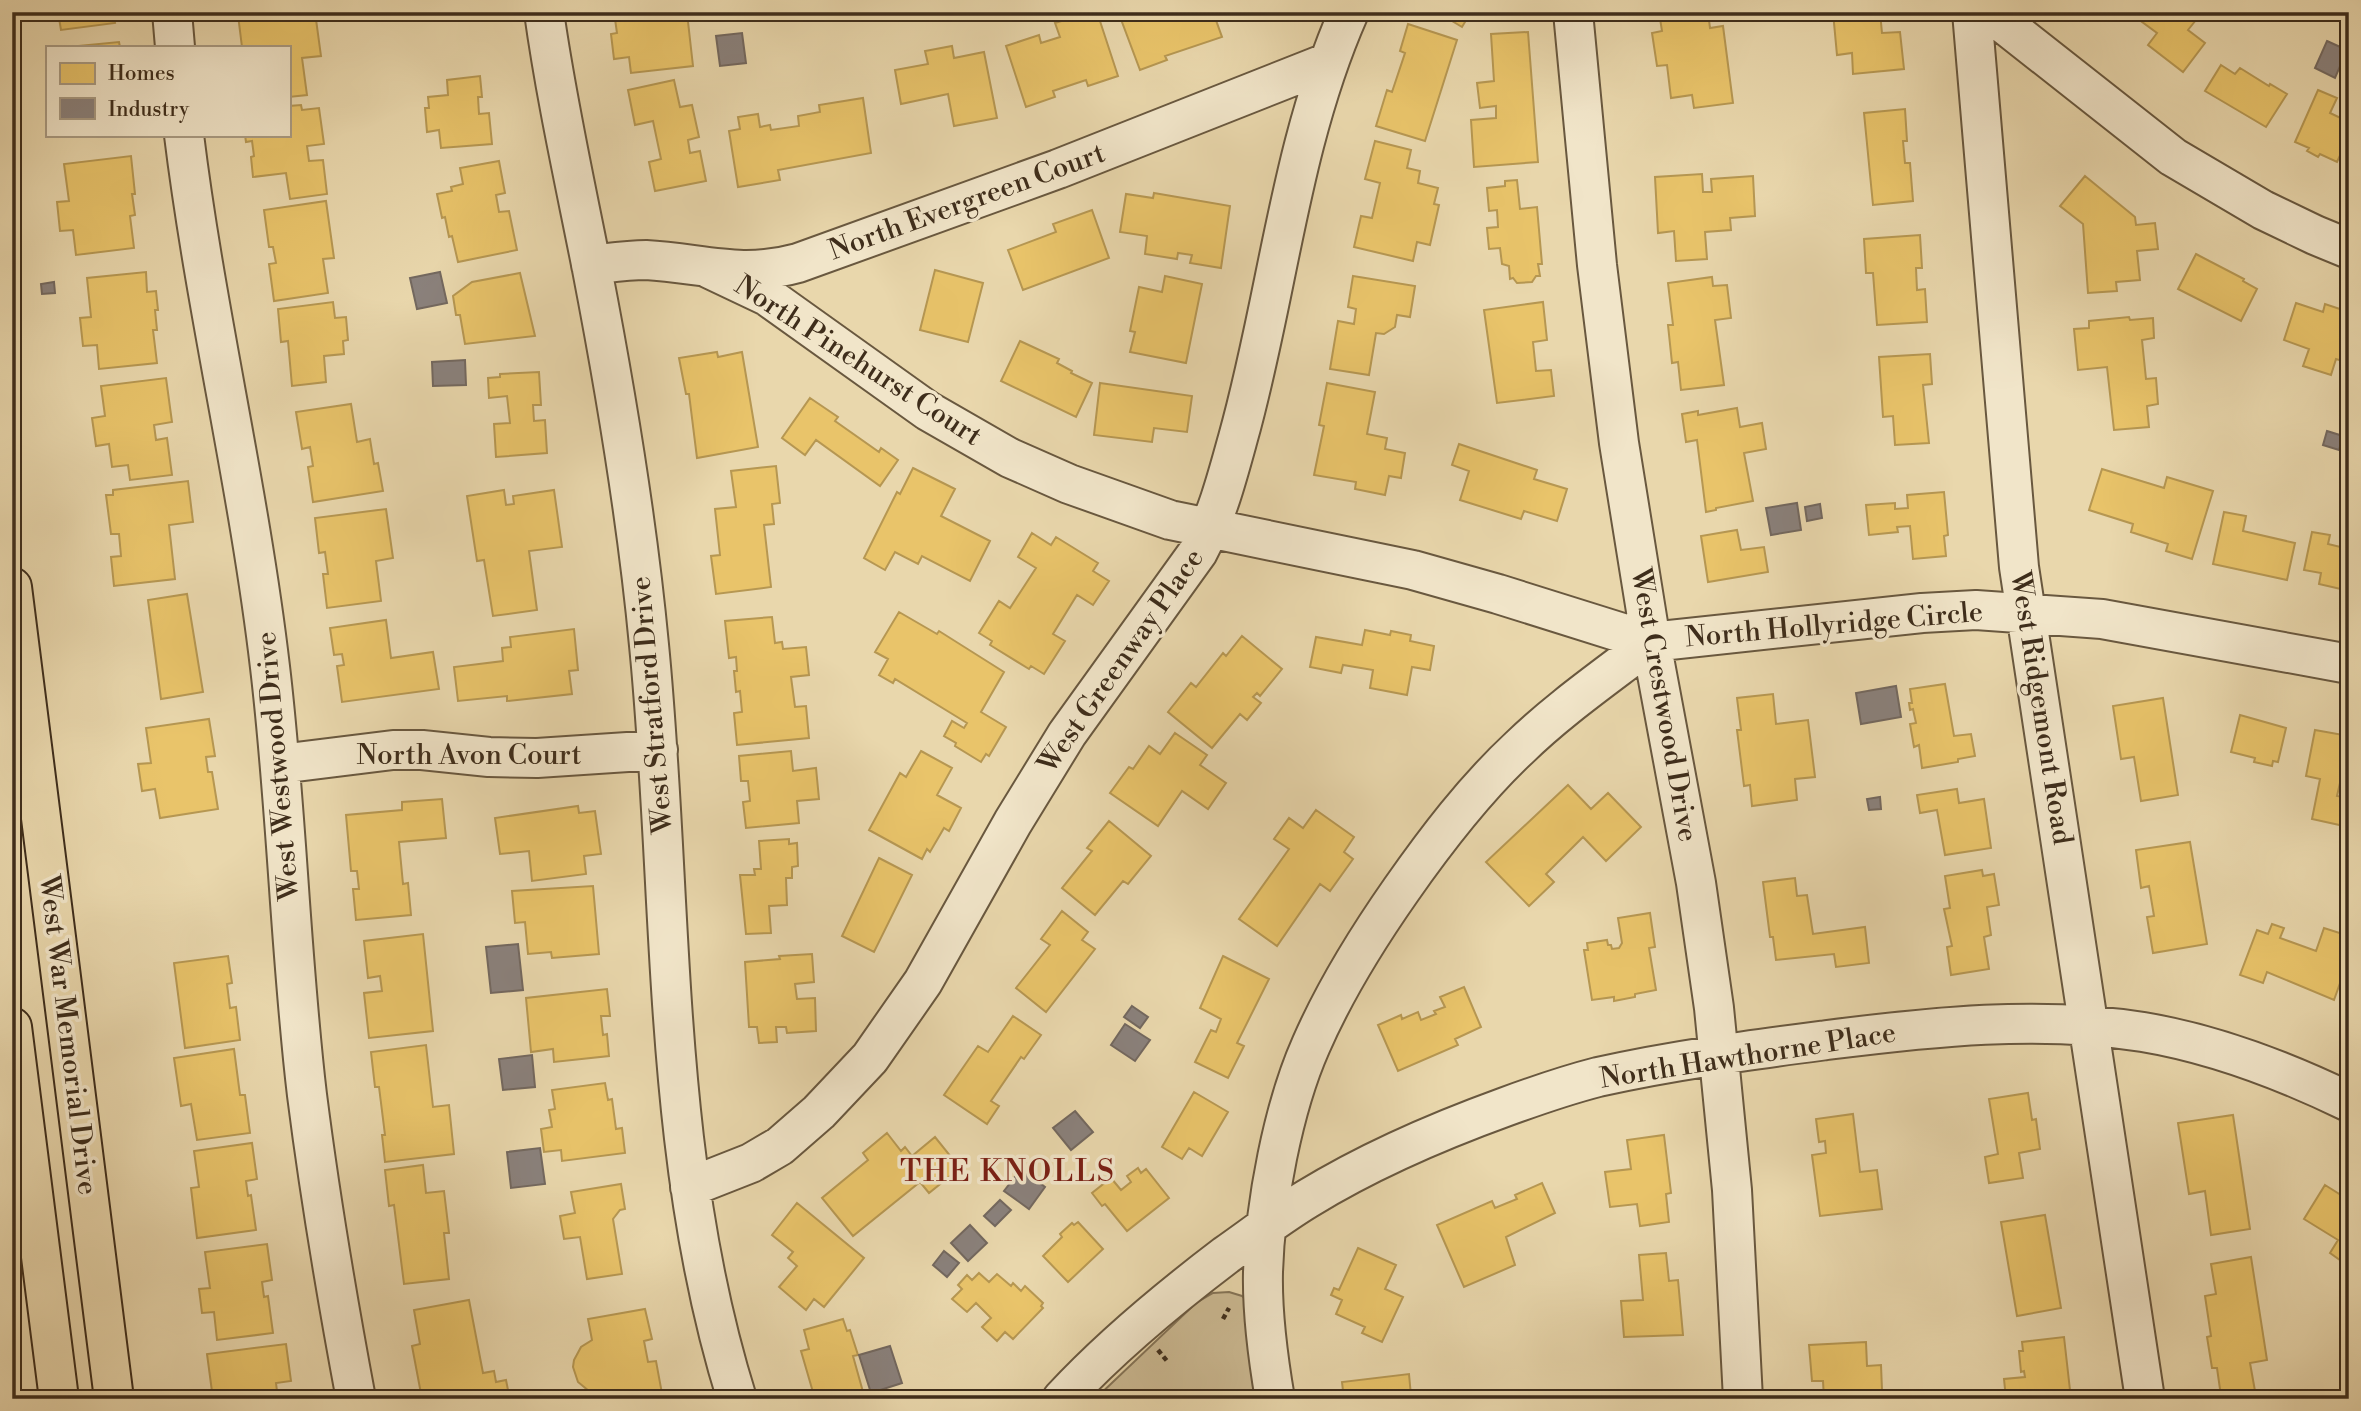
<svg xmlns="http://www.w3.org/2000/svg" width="2361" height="1411" viewBox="0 0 2361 1411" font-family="'Libre Bodoni',serif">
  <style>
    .green { fill: #ccba93; stroke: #857457; stroke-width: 2 }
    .homes { fill: #e9c46a; stroke: #b69752; stroke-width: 2 }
    .industry { fill: #8a817c; stroke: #73685f; stroke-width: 2 }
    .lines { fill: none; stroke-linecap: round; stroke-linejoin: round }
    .minor-casing { stroke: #69583f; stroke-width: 42 }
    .highway-casing { stroke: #3e2d1b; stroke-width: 42 }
    .path { stroke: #3e2d1b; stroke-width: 4.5; stroke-dasharray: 5 3.5; stroke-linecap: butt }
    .minor { stroke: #f1e5c9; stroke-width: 38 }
    .highway { stroke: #e9d7ac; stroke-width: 38 }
    .labels { text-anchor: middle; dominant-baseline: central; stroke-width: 7; stroke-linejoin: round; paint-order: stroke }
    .street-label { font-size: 28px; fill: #3e2d1b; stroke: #f1e5c9 }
    .neighbourhood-label { font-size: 30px; letter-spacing: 2px; fill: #7a1f14; stroke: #f1e5c9 }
  </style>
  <rect width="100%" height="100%" fill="#e9d7ac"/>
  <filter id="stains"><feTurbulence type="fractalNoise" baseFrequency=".00286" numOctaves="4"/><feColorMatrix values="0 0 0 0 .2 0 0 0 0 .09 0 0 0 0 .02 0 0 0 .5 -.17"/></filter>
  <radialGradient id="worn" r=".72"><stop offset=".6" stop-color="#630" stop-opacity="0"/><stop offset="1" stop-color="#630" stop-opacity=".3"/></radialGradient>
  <path class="green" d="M1229,1292L1242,1296L1251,1304L1262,1399H1095L1196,1303L1213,1293Z"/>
  <path class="homes" d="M58,12H113L115,23L61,30Z
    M264,12H315L321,56L302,58L307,95L289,97V47H242L238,15Z
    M614,12L687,13L693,66L631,73L629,57L614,59L611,34L617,33Z
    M1090,12H1097L1118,76L1088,86L1086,80L1053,91L1055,97L1026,107L1006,46L1039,35L1041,43L1060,37L1055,23Z
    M1124,12H1213L1222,37L1165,56L1167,60L1140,70L1119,14Z
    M1437,12H1471L1462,27Z
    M1659,12H1708L1710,28L1723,26L1733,103L1694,108L1692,95L1671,98L1667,65L1657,66L1652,33L1662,31Z
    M1833,12H1880L1882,33L1900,32L1904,69L1853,74L1852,53L1837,55Z
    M2137,12H2196L2200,15L2188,30L2205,43L2183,72L2148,45L2157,33L2134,16Z
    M1408,24L1457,40L1425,141L1376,126L1387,90L1392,92L1405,53L1400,51Z
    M1528,32L1538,162L1474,167L1471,120L1496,118V106L1480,108L1477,83L1494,81L1491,34Z
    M119,42L120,47H68Z
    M952,46L954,58L984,52L997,118L954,126L948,94L901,104L895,70L928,64L925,51Z
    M2221,65L2235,74L2240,68L2269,86L2270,84L2287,94L2266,127L2205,91Z
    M480,76L482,97H478L479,114L489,113L492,144L441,148L439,130L427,132L425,108H429L428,97L448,95L447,80Z
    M674,80L680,107L692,105L699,137L688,140L690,153L700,151L706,181L655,191L649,162L661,159L653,121L635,125L628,90Z
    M2318,90L2337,98L2330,113L2349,122V136L2337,162L2320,154L2318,157L2307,151L2309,148L2295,142Z
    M863,98L871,153L778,170L780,180L738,187L729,131L740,129L738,117L758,114L760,127L770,125L771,130L799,126L798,116L820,112L819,105Z
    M301,105L302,110L319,108L324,144L307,146L309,161L323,160L327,194L290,199L286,173L253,177L251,157L254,156L252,141L246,142L245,135H289V106Z
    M1905,109L1907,141H1903L1905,163H1910L1913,201L1873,205L1864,113Z
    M1375,141L1411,150L1407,168L1420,171L1418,183L1438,188L1434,204L1439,205L1430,245L1417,242L1413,261L1354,247L1361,216L1372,218L1380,183L1365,179Z
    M131,156L135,194H132L135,215L130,216L134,248L76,255L73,230L60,231L57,202L69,201L64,164Z
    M499,161L505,193L496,195L499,212L509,211L517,250L458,262L452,236L449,237L445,217L442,218L437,194L452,191L451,187L463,184L460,168Z
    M1702,174L1703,192H1712L1711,179L1753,176L1755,216L1730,218L1731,230L1705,232L1707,259L1676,261L1674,231L1658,233L1655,177Z
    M2085,176L2135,217L2136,225L2155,223L2158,249L2137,251L2140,280L2116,282L2117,291L2088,293L2083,224L2060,206Z
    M1517,180L1520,209L1537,207L1542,264H1538L1540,276H1536L1532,282L1517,283L1513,278L1510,279L1509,266L1502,264L1500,248L1489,249L1487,228L1498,227L1497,210L1489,211L1487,188L1505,186V181Z
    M1154,193L1230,206L1221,268L1190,263L1192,255L1178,253L1177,259L1145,254L1147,236L1120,232L1126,194L1153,198Z
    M326,201L334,258L323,259L328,293L274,301L269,264L276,263L273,247H269L264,210Z
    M1092,210L1109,258L1023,290L1008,250L1056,232L1053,224Z
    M1920,235L1922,268H1916L1917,290L1925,289L1927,322L1877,325L1873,273H1866L1864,239Z
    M2196,254L2244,279L2243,281L2257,289L2241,321L2178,289Z
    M935,270L983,283L968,342L920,330Z
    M146,272L147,292L156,291L158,310H155L157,330H153L157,363L99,369L97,345L83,346L80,318L91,317L87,278Z
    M520,273L535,336L465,344L460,315H456L453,296L472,282Z
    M1165,276L1202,284L1186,363L1130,352L1135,332L1130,331L1139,287L1162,292Z
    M1353,276L1415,286L1410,317L1397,315L1395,327L1384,334L1376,333L1369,375L1330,369L1338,321L1354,324L1356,309L1348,307Z
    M1712,277L1713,286L1727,285L1731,318L1715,320L1724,385L1681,390L1678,362L1672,363L1668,325H1673L1668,283Z
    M333,302L335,318L346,317L348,340L343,341L344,354L324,356L326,382L292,386L288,341L281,342L278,309Z
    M1543,302L1547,340L1533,342L1536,371L1551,370L1554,396L1497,403L1484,310Z
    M2296,303L2323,312L2325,304L2349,312V363L2336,359L2331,375L2303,366L2309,349L2284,340Z
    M2129,317L2130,320L2153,318L2154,338L2142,340L2146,379L2156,378L2158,404L2147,406L2149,427L2114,430L2107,367L2078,370L2074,329L2089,328V321Z
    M1020,341L1059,359L1057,363L1072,371L1071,373L1092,383L1076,417L1001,381Z
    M717,352L718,357L742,352L758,447L697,458L689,394H686L679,358Z
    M1930,354L1932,384L1923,385L1929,443L1895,445L1893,416L1883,417L1879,357Z
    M539,372L541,405H533L534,421L545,420L547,453L496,457L494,424L510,423L507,396L489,398L488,378L500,377V374Z
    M166,378L172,422L154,425L156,440L167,438L172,475L130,480L128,465L112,467L109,444L96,446L92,418L105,416L101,386Z
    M1100,383L1192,396L1187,432L1154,428L1152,442L1094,435Z
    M1327,383L1375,392L1367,434L1387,438L1385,449L1405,453L1401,478L1389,476L1385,495L1355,489L1356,482L1314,475L1324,426L1319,425Z
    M810,398L838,417L835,421L879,452L881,448L898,460L880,486L816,440L805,455L782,438Z
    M351,404L357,442L370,439L374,464L378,463L383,491L313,502L308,467L313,466L310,447L302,449L296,412Z
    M1737,408L1740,427L1762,423L1766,449L1744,453L1753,501L1716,508V510L1706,512L1697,440L1686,442L1682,414L1698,411V415Z
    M1459,444L1537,470L1534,479L1567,489L1557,521L1524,511L1521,519L1460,500L1469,471L1452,465Z
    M776,466L780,503L772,504L774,524L764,525L771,587L716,594L711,556L720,555L715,509L736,507L731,471Z
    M913,468L955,489L941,516L990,541L970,581L922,556L918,564L895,552L885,570L864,558L897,492L900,494Z
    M2102,469L2164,488L2167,477L2213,491L2192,559L2166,551L2168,544L2131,532L2133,524L2089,510Z
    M188,481L193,522L169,525L175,579L114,586L111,557L121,556L119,534H111L106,495H113V490Z
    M504,490L506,505L514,504L513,496L554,490L562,547L529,551L537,610L493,616L484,560L477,561L467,496Z
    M1944,492L1948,535L1944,536L1946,556L1913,559L1910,526L1897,527L1898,532L1869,535L1866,505L1895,503V509L1908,508L1907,495Z
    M386,509L393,558L376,561L381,601L327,608L323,574H328L325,552L319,553L315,518Z
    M2224,512L2246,516L2243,531L2295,543L2287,580L2213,564Z
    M1737,530L1741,550L1764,547L1768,572L1708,582L1701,536Z
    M2312,532L2330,535L2328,544L2349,549V587H2345V590L2319,584L2321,573L2304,570Z
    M1032,533L1051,545L1056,537L1098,563L1093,571L1109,581L1093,605L1077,595L1053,634L1065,641L1044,674L1031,666L1029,669L990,645L992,641L979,633L999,601L1010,608L1036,568L1018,557Z
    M187,594L203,692L161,699L148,600Z
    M899,612L937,634L939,631L1004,672L981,712L1006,727L989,756L986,754L981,762L955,746L956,743L944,736L952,721L964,728L967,723L895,679L893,683L879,675L888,659L875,652Z
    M772,617L775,643L782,642L783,649L806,647L809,675L791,677L795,707L806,706L809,738L737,745L734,713L742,712L740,691L736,692L734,671H737L736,657L729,658L725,621Z
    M386,620L391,658L433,652L439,689L342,702L337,666L344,665L342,654L334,655L330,628Z
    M574,629L578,670L569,671L572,694L507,701V696L458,701L454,667L503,661L502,648L511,647L510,637Z
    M1365,630L1390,635L1391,631L1411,635L1410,641L1434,646L1430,670L1412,667L1407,695L1370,688L1373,670L1343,665L1341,673L1310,667L1316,637L1362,645Z
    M1242,636L1282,669L1260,696L1257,693L1253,697L1261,703L1247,720L1240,714L1212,748L1168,712L1191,683L1196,687L1223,653L1226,656Z
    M1945,684L1954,736L1971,734L1975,756L1958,759V762L1922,768L1919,745L1914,747L1910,724L1916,723L1913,709L1910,710L1909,703H1912L1910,689Z
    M1773,694L1776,724L1808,720L1815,777L1795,779L1797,800L1752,806L1750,785L1744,786L1737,730H1741L1737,698Z
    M2163,698L2178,795L2141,801L2134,757L2121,759L2113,706Z
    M2240,715L2286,728L2278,762L2273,761L2272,766L2254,762L2255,758L2231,752Z
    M209,719L215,756L206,757L208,772H212L218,809L160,818L155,789L142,791L138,764L151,763L146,728Z
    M2315,730L2349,736V785L2340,783L2337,796L2349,798L2344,826L2312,819L2320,779L2306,776Z
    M1175,733L1207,755L1200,765L1226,783L1208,809L1182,791L1158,826L1110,793L1129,767L1133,769L1149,746L1160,754Z
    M791,751L793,771L816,768L819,799L797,801L799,823L746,828L743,802L750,801L748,781H741L739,756Z
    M921,751L952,768L937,795L961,808L949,831L944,828L930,852L927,849L922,859L869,830L900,773L906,777Z
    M1568,785L1591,809L1608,793L1641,827L1606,861L1583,837L1546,874L1554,882L1529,906L1486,862Z
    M1957,789L1959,803L1984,799L1991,848L1945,855L1937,810L1920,813L1917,795Z
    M442,799L446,838L399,842L403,884L408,883L411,915L356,920L353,889H359L357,871H351L346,815L402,810V802Z
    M578,806L579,813L595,811L601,854L584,856L586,874L532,881L529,851L500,854L495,818Z
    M1316,810L1354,837L1344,852L1353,859L1330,891L1320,884L1277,946L1239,919L1289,849L1274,839L1289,818L1303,828Z
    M1109,821L1151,856L1128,884L1123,881L1095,915L1062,888L1092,851L1087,848Z
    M789,839V844L797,843L798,866L792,867V878H786L787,905L769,906L771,933L746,934L740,875H755L754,869H761L759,841Z
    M2190,842L2207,944L2153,953L2147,917L2154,916L2149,886L2141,888L2136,850Z
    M879,858L912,875L874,952L842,936Z
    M1982,870L1983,876L1994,874L1999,905L1987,907L1991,935L1984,937L1989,969L1951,975L1947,947L1952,946L1944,909L1950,908L1945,876Z
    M1795,878L1797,896L1807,895L1813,934L1865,927L1869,963L1836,967L1834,954L1776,960L1773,937H1770L1763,882Z
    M593,886L599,954L552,958L551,952L528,954L525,922L515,923L512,891Z
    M1062,911L1088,932L1082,940L1095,949L1046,1012L1016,988L1050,945L1041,939Z
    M1650,913L1655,947L1649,948L1656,990L1635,994V997L1614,1001V997L1592,1000L1584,950H1588L1587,943L1607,940L1608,945H1611L1612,949L1619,948L1622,943L1618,918Z
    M2272,924L2284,928L2280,938L2316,951L2324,928L2349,936V958L2334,1000L2267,972L2263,983L2240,975L2257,930L2268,934Z
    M423,934L433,1031L369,1038L364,993L382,991L380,976L368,978L364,941Z
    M812,954L814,982L795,984L797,999L815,998L816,1031L787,1033L786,1027H776L777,1042L759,1043L757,1027H749L745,962L780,959L779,956Z
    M228,956L232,983L227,984L230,1008L236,1007L240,1040L185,1048L174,963Z
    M1223,956L1269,979L1237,1043L1244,1046L1228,1078L1195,1062L1211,1030L1216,1032L1221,1019L1200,1008Z
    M1464,987L1481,1027L1455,1039L1458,1045L1398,1071L1378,1025L1401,1015L1402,1019L1418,1012L1421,1020L1436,1014L1434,1011L1445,1007L1440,997Z
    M607,989L610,1016H601L603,1035L607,1034L609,1056L554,1062L553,1049L531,1052L526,998Z
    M1013,1016L1041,1035L1024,1059L1021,1057L991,1101L999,1106L987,1124L944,1095L978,1046L988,1052Z
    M426,1045L433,1107L449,1105L454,1154L385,1162L382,1135H385L379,1087H375L371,1052Z
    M234,1049L240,1095H245L250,1133L197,1140L191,1104L181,1106L174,1058Z
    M605,1083L608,1100L612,1099L616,1129L622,1128L625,1153L562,1161L561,1150L544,1152L541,1129L552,1127L549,1110L555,1109L552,1090Z
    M1194,1092L1228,1112L1202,1156L1189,1148L1182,1159L1162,1147Z
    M2028,1093L2032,1120L2036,1119L2040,1149L2019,1153L2023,1178L1989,1183L1985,1157L1998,1154L1989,1099Z
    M1853,1114L1860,1172L1877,1170L1882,1209L1820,1216L1812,1155L1826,1153L1825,1141L1819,1142L1816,1119Z
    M2233,1115L2250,1229L2211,1235L2205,1191L2189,1194L2178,1123Z
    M887,1133L901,1151L905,1147L912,1156L935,1137L960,1168L929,1193L920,1182L853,1236L822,1198L868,1160L863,1153Z
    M1664,1135L1671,1193L1666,1194L1669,1222L1640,1226L1637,1204L1610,1207L1605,1172L1631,1169L1627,1140Z
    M252,1143L257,1179L246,1181L248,1196L251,1195L256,1230L197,1238L191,1188L199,1187L194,1151Z
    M423,1165L426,1193L444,1191L449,1233H444L449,1279L404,1284L394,1205L389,1206L385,1170Z
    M1138,1168L1141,1173L1146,1169L1169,1198L1127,1231L1105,1204L1102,1206L1092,1193L1111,1178L1121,1190L1131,1182L1127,1176Z
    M1542,1183L1555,1213L1506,1237L1515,1265L1464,1287L1437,1225L1492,1201L1495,1208L1517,1199L1515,1195Z
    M621,1184L625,1209L620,1210L613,1219L622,1274L587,1279L580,1237L564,1239L560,1216L575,1213L571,1192Z
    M2325,1185L2344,1197L2341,1200L2349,1205L2347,1265L2330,1253L2338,1240L2304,1219Z
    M797,1203L864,1258L824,1307L814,1299L806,1310L779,1287L797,1266L788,1258L793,1252L772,1235Z
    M2045,1215L2061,1308L2017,1316L2001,1222Z
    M1078,1222L1103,1249L1068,1282L1043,1256L1062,1237L1060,1234L1072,1223L1074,1225Z
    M267,1244L272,1280L262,1282L264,1297L268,1296L273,1333L217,1340L214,1312L202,1313L199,1289L210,1288L205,1252Z
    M1358,1248L1396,1265L1385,1289L1403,1297L1382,1342L1362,1333L1365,1327L1336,1314L1342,1300L1331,1295L1334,1288L1339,1290Z
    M1666,1253L1669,1281L1678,1280L1683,1335L1624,1337L1621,1301L1643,1300L1639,1255Z
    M2251,1257L2267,1360L2250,1363L2255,1391L2221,1396L2217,1368H2212L2207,1337L2211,1336L2205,1296L2216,1294L2211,1264Z
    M979,1273L989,1282L997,1274L1011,1286L1013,1283L1021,1291L1025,1286L1043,1303L1041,1306L1043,1308L1013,1339L1005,1332L997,1341L982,1327L991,1318L976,1303L967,1312L952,1299L962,1289L958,1285L967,1275L972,1280Z
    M469,1300L483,1373L494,1371L496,1382L506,1380L509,1395L498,1397L499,1399H422L412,1346L420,1344L414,1310Z
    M645,1309L652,1339L644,1341L648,1362L656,1361L663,1399H597L596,1393L589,1391L578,1382L573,1367L574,1360L581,1347L592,1340L588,1319Z
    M843,1319L847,1331L850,1330L858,1355L853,1356L865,1399H815L801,1351L809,1349L804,1330Z
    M2064,1337L2071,1399H2006L2004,1379L2025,1377L2024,1371L2021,1372L2019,1351H2023L2022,1342Z
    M1866,1342L1867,1366L1881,1365L1882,1390L1869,1392V1399H1824L1823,1381H1812L1809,1345Z
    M286,1344L291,1381L276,1383L278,1399H213L207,1354Z
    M1409,1374L1411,1396L1397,1399H1344L1342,1382Z"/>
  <path class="industry" d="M742,33L746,63L720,66L716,36Z
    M2327,41L2347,50L2335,78L2315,68Z
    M440,272L447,303L417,309L410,278Z
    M54,282L55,293L42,294L41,284Z
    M465,360L466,385L433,386L432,362Z
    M2327,431L2343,436L2339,450L2323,445Z
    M1797,503L1801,530L1771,535L1766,508Z
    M1820,504L1822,518L1807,521L1805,507Z
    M1896,686L1901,717L1861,724L1856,693Z
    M1880,797L1881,809L1869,810L1867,799Z
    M518,944L523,990L491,993L486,947Z
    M1132,1006L1148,1017L1140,1028L1124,1017Z
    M1125,1024L1150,1040L1135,1061L1111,1045Z
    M532,1055L535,1087L503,1090L499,1059Z
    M1075,1111L1093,1132L1071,1150L1053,1128Z
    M540,1148L545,1184L511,1188L507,1152Z
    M1021,1169L1045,1187L1029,1209L1004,1191Z
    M1000,1200L1011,1210L995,1226L984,1216Z
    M970,1225L987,1243L968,1261L951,1243Z
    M944,1251L959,1263L947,1277L933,1265Z
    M890,1346L902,1383L871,1393L859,1355Z"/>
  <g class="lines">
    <g class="minor-casing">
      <path id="minor" d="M172,12L175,47
        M544,12C556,98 575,183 592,269C616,393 637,518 649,645C674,897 660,1154 737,1399
        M1573,12L1597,265L1619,443L1651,642L1696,883L1714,1008L1732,1190L1743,1399
        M1972,12L2019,567L2145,1399
        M1989,12L2173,157L2263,210L2315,235L2349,249
        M184,135C206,313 249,488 270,667C287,809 290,953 307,1095C320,1197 337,1298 356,1399
        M591,265C609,263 627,260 646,260C702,263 740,279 798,263L1058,169L1329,62
        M708,268L767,296L928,411L1010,458L1069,484L1170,520L1413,570L1498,594L1651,642L1922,613L1976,610L2102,619L2349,664
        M280,764L393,750H422L489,757L537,758L658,750
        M690,1187L751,1163L780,1146L819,1112L870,1058L923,982L1013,822L1067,734L1198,552C1217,516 1227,478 1238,438C1278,296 1289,148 1349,12
        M1062,1399C1112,1345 1168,1299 1226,1255C1253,1236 1279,1216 1307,1199C1369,1161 1436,1132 1505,1107C1535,1096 1567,1085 1598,1077C1674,1060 1751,1050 1827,1040C1931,1027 2039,1015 2143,1032C2215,1044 2283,1070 2349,1102
        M1275,1399C1268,1358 1262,1314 1263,1272C1265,1204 1283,1108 1311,1045C1335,990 1366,940 1401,890C1436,840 1474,790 1519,748C1559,709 1607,676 1651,642"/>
    </g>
    <g class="highway-casing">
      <path id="highway" d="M12,587L114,1399
        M12,1027L59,1399"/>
    </g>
    <path class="path" d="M1223,1319L1229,1308
      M1158,1350L1167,1361"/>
    <use href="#minor" class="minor"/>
    <use href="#highway" class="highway"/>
  </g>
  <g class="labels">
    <g class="street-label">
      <text transform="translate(967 202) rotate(-20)">North Evergreen Court</text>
      <text transform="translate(858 361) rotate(33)">North Pinehurst Court</text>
      <text transform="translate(1834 625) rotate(-5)">North Hollyridge Circle</text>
      <text transform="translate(1121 661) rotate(-55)">West Greenway Place</text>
      <text transform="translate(652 705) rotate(-95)">West Stratford Drive</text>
      <text transform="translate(1664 705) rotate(80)">West Crestwood Drive</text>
      <text transform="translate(2041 708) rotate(81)">West Ridgemont Road</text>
      <text x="469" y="755">North Avon Court</text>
      <text transform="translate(278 766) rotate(-95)">West Westwood Drive</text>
      <text transform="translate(68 1035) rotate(83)">West War Memorial Drive</text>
      <text transform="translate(1748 1056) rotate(-9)">North Hawthorne Place</text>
    </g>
    <g class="neighbourhood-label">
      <text x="1008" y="1172">THE KNOLLS</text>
    </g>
  </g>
  <rect width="2361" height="1411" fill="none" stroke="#e9d7ac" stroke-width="42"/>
  <rect x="14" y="14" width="2333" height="1383" fill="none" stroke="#3e2d1b" stroke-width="3.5"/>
  <rect x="21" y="21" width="2319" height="1369" fill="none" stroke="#3e2d1b" stroke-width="2"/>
  <rect x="46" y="46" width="245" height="91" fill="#f1e5c9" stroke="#a99b83" stroke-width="2"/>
  <rect x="60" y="63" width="35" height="21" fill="#e9c46a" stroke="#a99b83" stroke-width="2"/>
  <text x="108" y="80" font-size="21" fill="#3e2d1b">Homes</text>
  <rect x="60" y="98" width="35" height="21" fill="#8a817c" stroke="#a99b83" stroke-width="2"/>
  <text x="108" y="116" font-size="21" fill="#3e2d1b">Industry</text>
  <rect width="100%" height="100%" filter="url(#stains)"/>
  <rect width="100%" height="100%" fill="url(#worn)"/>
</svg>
